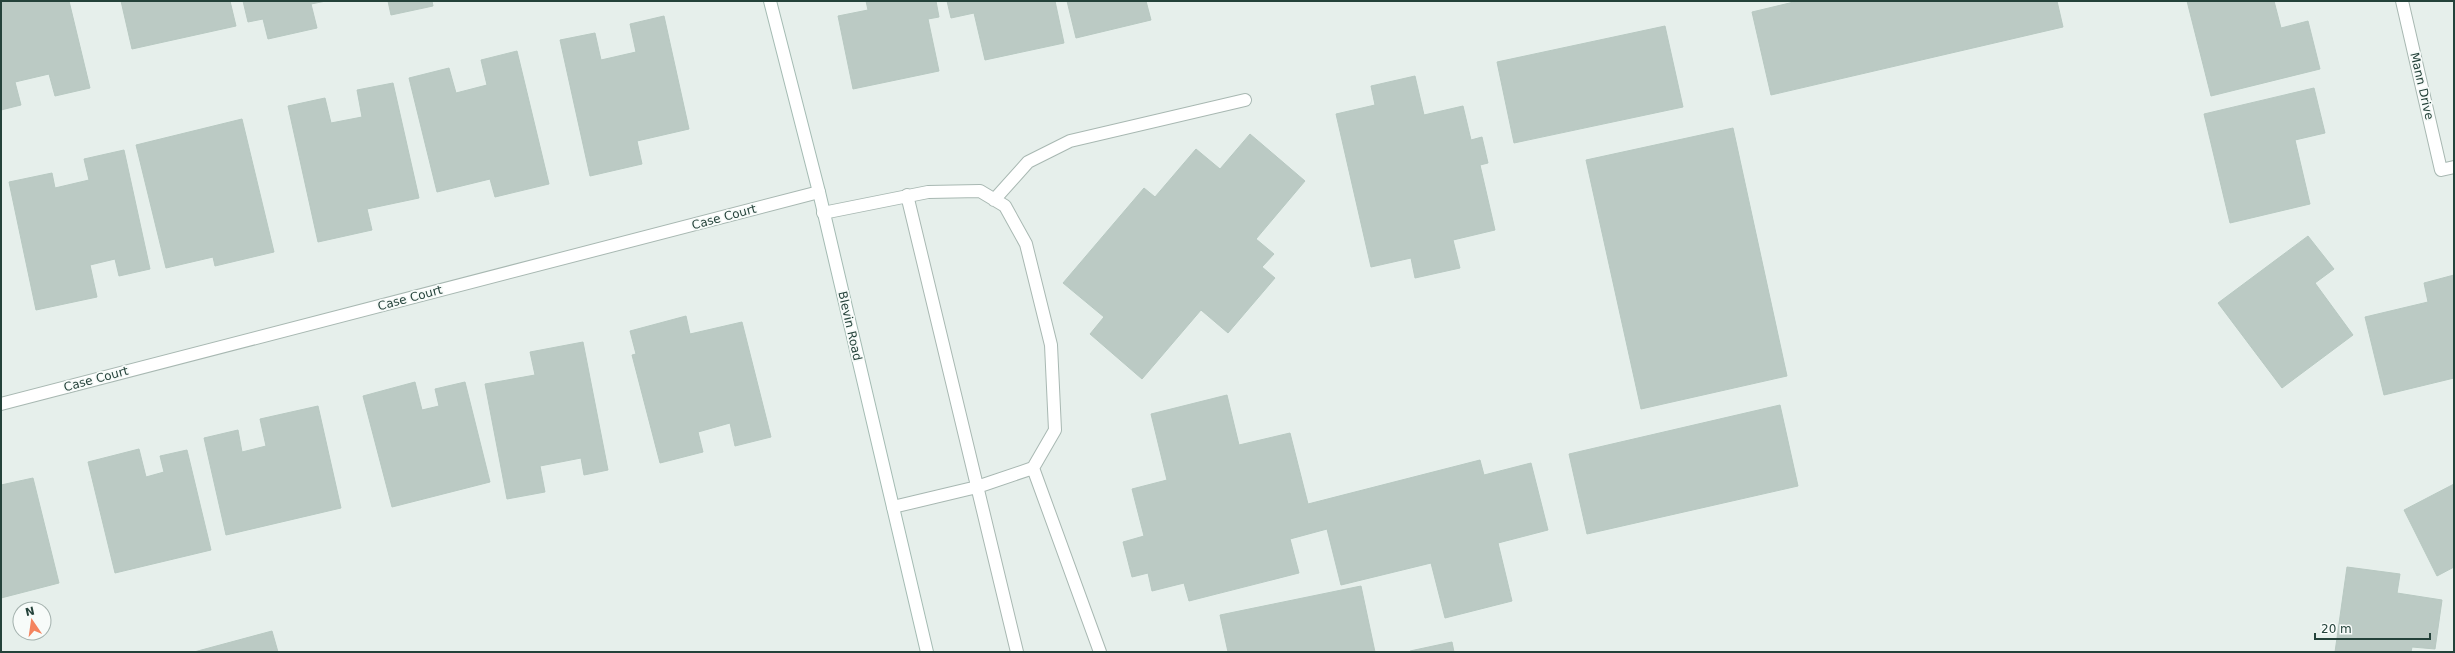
<svg xmlns="http://www.w3.org/2000/svg" width="2455" height="653" viewBox="0 0 2455 653" font-family="'DejaVu Sans',sans-serif">
  <style>
    .building { fill: #bbcac4; stroke: #b8c9c2 }
    .lines { fill: none; stroke-linecap: round; stroke-linejoin: round }
    .lane-casing { stroke: #a8b8b2; stroke-width: 14 }
    .street-casing { stroke: #a8b8b2; stroke-width: 14 }
    .secondary-casing { stroke: #a4bbb3; stroke-width: 14 }
    .lane { stroke: #fff; stroke-width: 12 }
    .street { stroke: #fff; stroke-width: 12 }
    .secondary { stroke: #fff; stroke-width: 12 }
    .labels { text-anchor: middle; dominant-baseline: central; stroke-width: 3.5; stroke-linejoin: round; paint-order: stroke }
    .street-label { font-size: 12px; fill: #24423a; stroke: #f7fbf9 }
  </style>
  <rect width="100%" height="100%" fill="#e6efeb"/>
  <path class="building" d="M1,1H69L90,88L55,96L49,74L15,82L21,105L1,110Z
    M121,1H230L236,26L132,49Z
    M243,1H326L311,4L317,28L268,39L263,19L248,22Z
    M388,1H432L433,6L391,15Z
    M866,1H936L939,17L928,19L939,71L853,89L838,16L868,10Z
    M947,1H1055L1064,43L985,60L974,13L951,18Z
    M1067,1H1146L1151,20L1076,38Z
    M1798,1H2057L2063,27L1771,95L1752,12Z
    M2187,1H2274L2281,28L2308,21L2320,69L2211,96Z
    M664,16L689,129L637,141L642,164L590,176L560,40L595,33L601,60L636,52L630,24Z
    M1665,26L1683,107L1514,143L1497,62Z
    M517,51L549,184L495,197L490,179L437,192L409,78L449,68L456,93L487,85L481,60Z
    M1415,76L1424,115L1463,106L1471,140L1482,137L1488,163L1480,165L1495,230L1453,240L1460,268L1415,278L1411,258L1371,267L1336,114L1375,105L1371,86Z
    M393,83L419,198L367,209L372,230L318,242L288,106L325,98L331,123L362,117L357,90Z
    M2314,88L2325,133L2295,140L2310,204L2230,223L2204,114Z
    M242,119L274,252L215,266L213,257L166,268L136,145Z
    M1733,128L1787,376L1641,409L1586,160Z
    M1250,134L1305,181L1256,239L1274,254L1262,267L1275,278L1228,333L1201,310L1142,379L1090,334L1104,317L1063,283L1144,188L1155,197L1196,149L1220,169Z
    M124,150L150,269L119,276L115,259L90,265L97,297L36,310L9,182L52,173L55,188L89,180L84,159Z
    M2308,236L2334,269L2315,283L2353,335L2282,388L2218,303Z
    M2454,275V378L2384,395L2365,317L2428,302L2424,283Z
    M686,316L690,334L742,322L771,437L735,446L730,423L698,432L703,452L660,463L632,355L636,354L630,331Z
    M583,342L608,470L584,475L581,458L540,466L545,492L507,499L485,384L535,375L530,352Z
    M415,382L422,410L439,406L435,389L465,382L490,482L392,507L363,396Z
    M1227,395L1239,445L1290,433L1308,504L1480,460L1484,475L1531,463L1548,530L1498,543L1512,601L1445,618L1431,563L1341,585L1327,529L1290,539L1299,573L1189,601L1184,583L1152,591L1148,573L1132,577L1123,542L1144,536L1132,489L1167,480L1151,414Z
    M1780,405L1798,486L1587,534L1569,454Z
    M318,406L341,508L226,535L204,438L238,430L242,452L266,446L260,419Z
    M139,449L146,477L164,472L160,456L187,450L211,550L115,573L88,462Z
    M33,478L59,583L1,598V485Z
    M2454,484V567L2437,576L2404,510Z
    M2347,567L2400,574L2397,593L2442,600L2435,649L2412,647L2411,652H2335Z
    M1361,586L1375,652H1228L1220,615Z
    M272,631L278,652H194Z
    M1452,642L1454,652H1411L1410,651Z"/>
  <g class="lines">
    <g class="lane-casing">
      <path id="lane" d="M907,195L1017,652
        M994,200L1028,162L1070,141L1245,100
        M823,213L928,192L980,191L1005,206L1026,244L1051,345L1055,430L1033,468
        M893,507L977,487L1033,468L1100,652"/>
    </g>
    <g class="street-casing">
      <path id="street" d="M2402,1L2441,170L2454,167
        M1,404L819,192"/>
    </g>
    <g class="secondary-casing">
      <path id="secondary" d="M770,1L819,192L927,652"/>
    </g>
    <use href="#lane" class="lane"/>
    <use href="#street" class="street"/>
    <use href="#secondary" class="secondary"/>
  </g>
  <g class="labels">
    <g class="street-label">
      <text transform="translate(2422 86) rotate(77)">Mann Drive</text>
      <text transform="translate(724 217) rotate(-15)">Case Court</text>
      <text transform="translate(410 298) rotate(-15)">Case Court</text>
      <text transform="translate(850 326) rotate(77)">Blevin Road</text>
      <text transform="translate(96 379) rotate(-15)">Case Court</text>
    </g>
  </g>
  <rect width="2455" height="653" fill="none" stroke="#24423a" stroke-width="4"/>
  <g transform="translate(32 621) rotate(347)"><circle r="19" fill="#f7fbf9" stroke="#a3b1ad"/>
  <path d="M0-3L7 15L0 10L-7 15Z" fill="#f4845f"/>
  <text y="-6" font-size="11" font-weight="bold" text-anchor="middle" fill="#24423a">N</text>
  </g>
  <path d="M2315 633v6h115v-6" fill="none" stroke="#24423a" stroke-width="2"/>
  <text x="2321" y="633" font-size="12" fill="#24423a" stroke="#f7fbf9" stroke-width="3" paint-order="stroke">20 m</text>
</svg>
